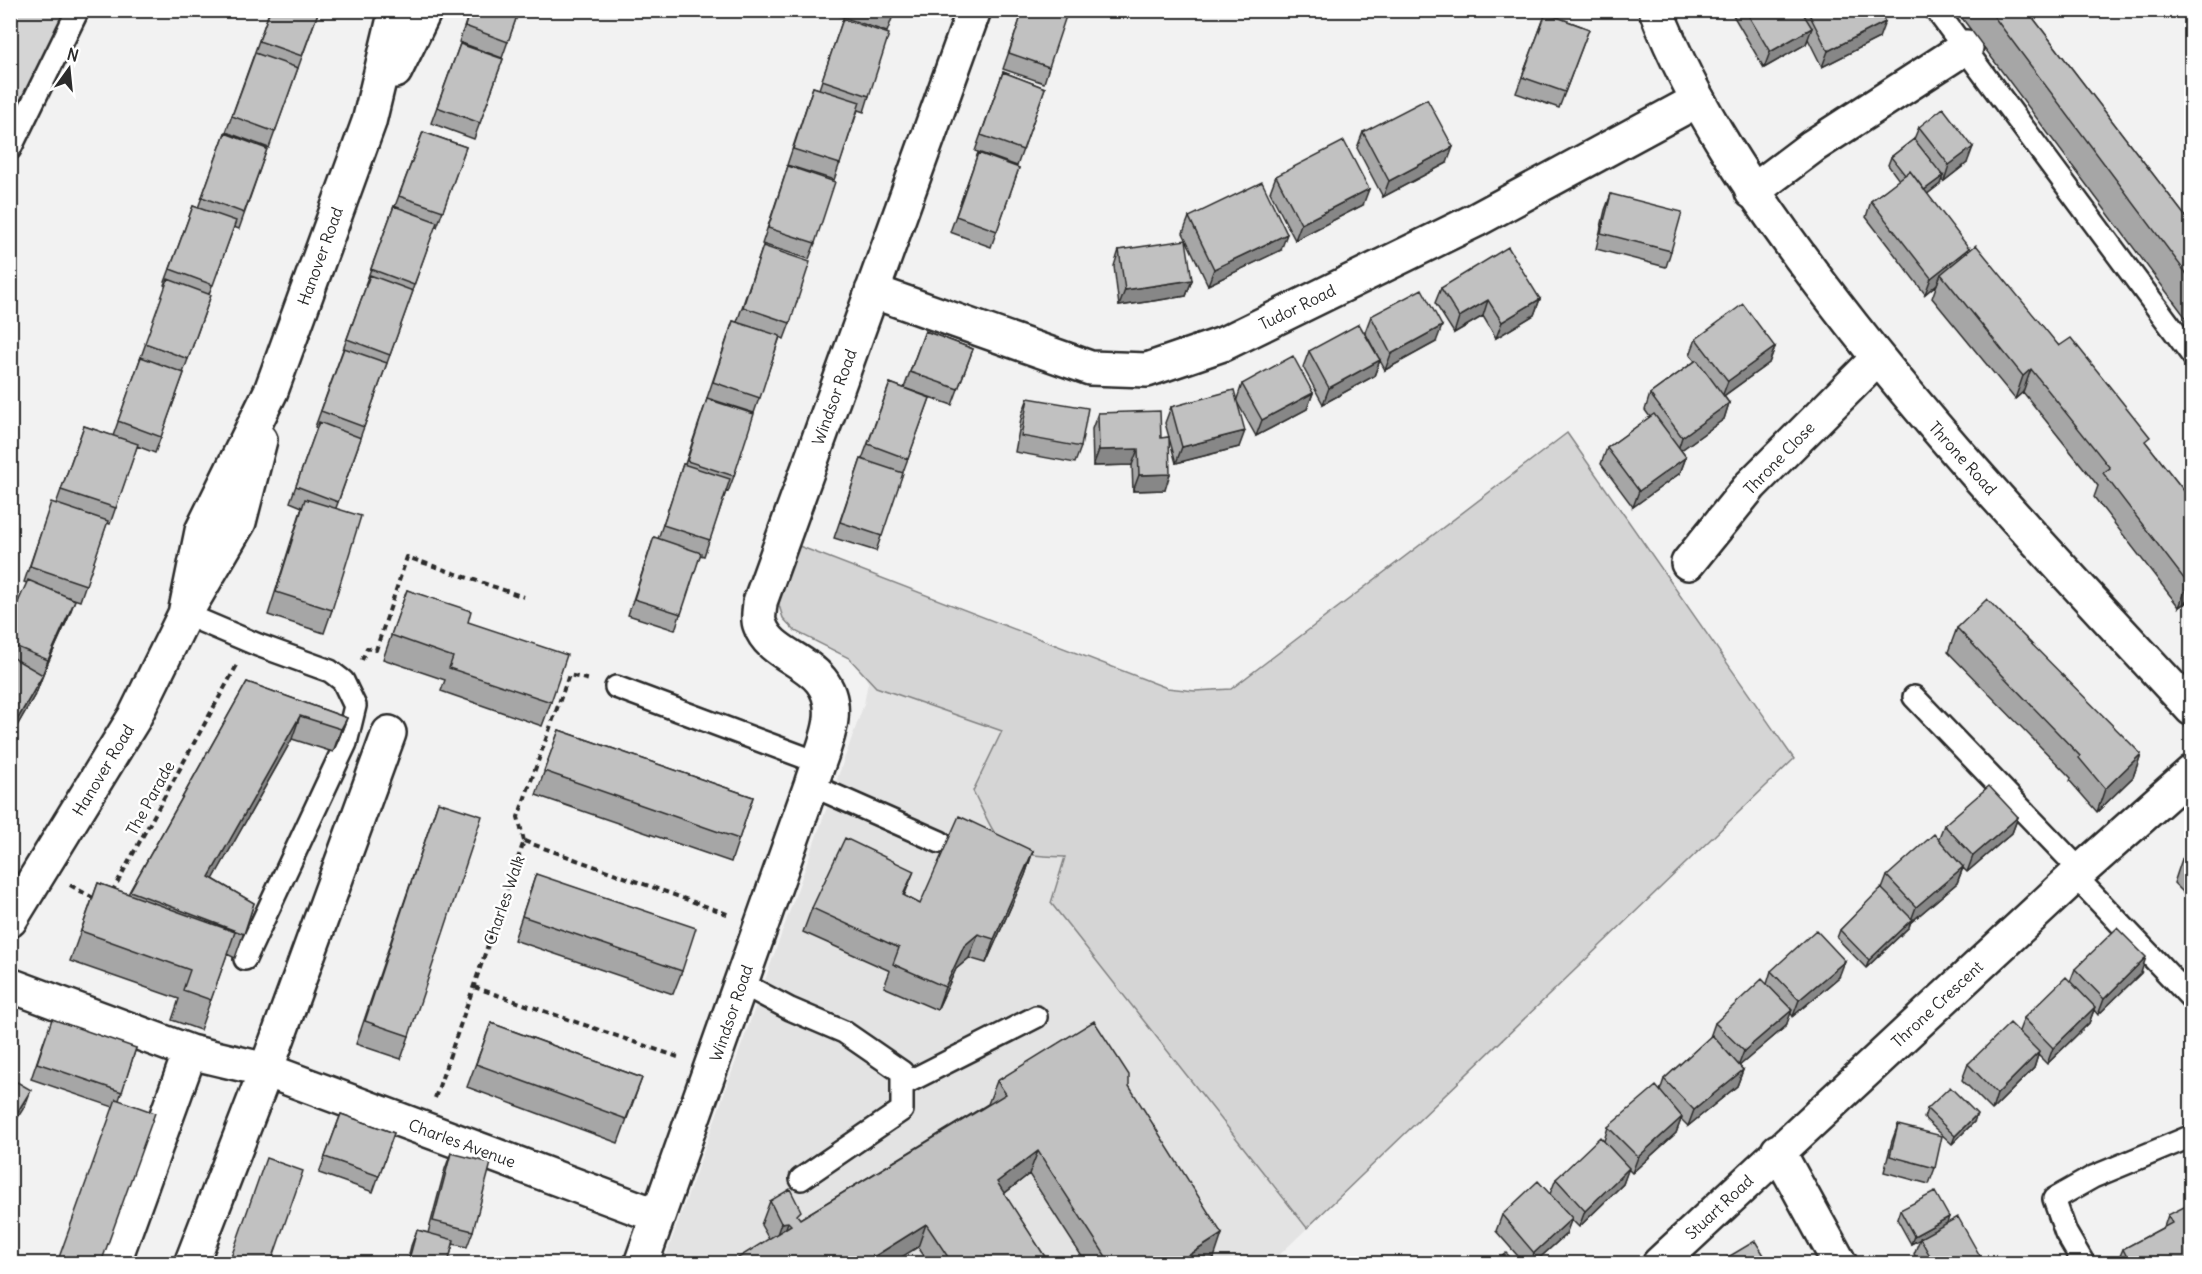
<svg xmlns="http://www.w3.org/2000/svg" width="2202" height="1274" viewBox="0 0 2202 1274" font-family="Delius,sans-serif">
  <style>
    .built { fill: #e3e3e3 }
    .green { fill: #d5d5d5; stroke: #808080; stroke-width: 1.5 }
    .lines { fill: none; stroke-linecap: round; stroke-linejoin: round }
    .service-casing { stroke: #2b2b2b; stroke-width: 26 }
    .minor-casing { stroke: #2b2b2b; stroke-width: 38 }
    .tertiary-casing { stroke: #2b2b2b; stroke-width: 38 }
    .path { stroke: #2b2b2b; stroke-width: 4; stroke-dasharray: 6 4.5; stroke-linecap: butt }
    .service { stroke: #fff; stroke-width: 21 }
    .minor { stroke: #fff; stroke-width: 33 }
    .tertiary { stroke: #fff; stroke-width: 33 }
    .wall { fill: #a6a6a6; stroke: #2b2b2b; stroke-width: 1.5 }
    .shaded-wall { fill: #878787; stroke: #2b2b2b; stroke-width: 1.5 }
    .building { fill: #c1c1c1; stroke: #2b2b2b; stroke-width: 1.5 }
    .labels { text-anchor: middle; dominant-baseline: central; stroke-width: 5; stroke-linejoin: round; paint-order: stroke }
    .street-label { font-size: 16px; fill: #2b2b2b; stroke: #fff }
  </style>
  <rect width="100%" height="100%" fill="#f2f2f2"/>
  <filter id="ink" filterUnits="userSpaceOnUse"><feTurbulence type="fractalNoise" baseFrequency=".0167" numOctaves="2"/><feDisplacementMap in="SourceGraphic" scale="12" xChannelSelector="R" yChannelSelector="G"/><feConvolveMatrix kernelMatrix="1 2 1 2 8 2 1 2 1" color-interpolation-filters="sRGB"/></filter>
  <g filter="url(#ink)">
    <path class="built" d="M1567,433L1794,759L1271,1263L663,1264L864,704L868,682L858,665L849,658L795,631L780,610L778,602L799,546L1167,688L1195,691L1231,689Z"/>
    <path class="green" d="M11,11H69L11,131Z
      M1567,433L1794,759L1307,1228L1051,903L1065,857C998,855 1001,847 973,791L1002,731L876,687L849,658L795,631L783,618L778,602L799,546L1167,688L1195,691L1231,689Z"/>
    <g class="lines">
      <g class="service-casing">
        <path id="service" d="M1936,10L2192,355
          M10,149L78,10
          M185,614L258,645L330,671L343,681L355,706L346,743L245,959
          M616,687L817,762
          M1914,697L2081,871
          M811,785L940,842
          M2075,876L2192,999
          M741,983L790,1009L844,1032L902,1072V1110L801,1179
          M902,1085L1036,1017
          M2084,1264L2066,1233L2054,1199L2093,1177L2192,1136"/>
      </g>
      <g class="minor-casing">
        <path id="minor" d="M1752,192L1813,146L1966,47
          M872,291L1090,368L1147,370L1223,344L1476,220L1698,100
          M1688,563L1751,485L1877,359
          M10,985L190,1052L266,1070L658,1216
          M1778,1151L1840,1264
          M113,1264L190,1052
          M191,1264L266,1070L389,733
          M641,1264L811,785C817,764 829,740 831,719C837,660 772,663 760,625C757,618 760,609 760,602L974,10
          M1659,1264L2075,876L2192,772"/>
      </g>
      <g class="tertiary-casing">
        <path id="tertiary" d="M1656,10C1694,108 1754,195 1816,278C1930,431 2062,569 2192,709
          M395,71L425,10
          M185,614L202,531L271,391L369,122L396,10
          M10,920L134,718L185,614L239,522L260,440"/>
      </g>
      <path class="path" d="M362,660L367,648L376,650L407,557L524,597
        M524,841L730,915
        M524,841L518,817L569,675L590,680
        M70,885L95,899
        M112,892L237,665
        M474,987L678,1057
        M435,1098L524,841"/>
      <use href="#service" class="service"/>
      <use href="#minor" class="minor"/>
      <use href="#tertiary" class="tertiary"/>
    </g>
    <path class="wall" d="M270,10H319L269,148L226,132Z
      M470,10H519L502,58L459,42Z
      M842,10H895L887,32L840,16Z
      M1730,10H1801L1804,15L1806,10H1879V38L1822,67L1808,39L1806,44L1764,68Z
      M1956,10H2027L2192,225V326Z
      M1023,11L1049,67L1044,83L1003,69Z
      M1546,13L1589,29L1559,108L1516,93Z
      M843,19L869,96L864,112L858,110L834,180L787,165L813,87L819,89Z
      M460,44L503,59L474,139L431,123Z
      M1003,72L1045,88L1017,166L975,151Z
      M1919,127L1967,163L1944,181L1941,179L1940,184L1927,194L1968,252L2059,346L2147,444L2192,501V599L2179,607L2094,497L2098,486L2023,392L2015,399L1932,298L1937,284L1925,294L1866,217L1871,201L1899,180L1888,165L1891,157L1914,139Z
      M423,132L466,147L437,227L435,226L412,291H413L360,438H361L336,508L332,610L324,633L268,615L302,507L290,502L317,428L315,427L366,286L365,285L394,206H395Z
      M1363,132L1447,163L1383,197L1357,148Z
      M225,133L267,149L239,229L234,227L209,294L211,295L183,373H184L155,453L137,446L110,524L107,523L80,601L68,597L69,616L42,676L37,691L10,738V620L27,583L24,582L46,518L56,504L84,426L113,436L166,286L164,285L193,206L198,208Z
      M978,153L1019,168L991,247L950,232Z
      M788,166L815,243L809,259L762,244Z
      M1276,176L1363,205L1295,240L1270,192Z
      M1611,194L1671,251L1666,267L1596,249L1605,210Z
      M1189,217L1281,250L1208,285L1183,233Z
      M763,246L790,323L784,339L780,337L754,413L707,398L733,321L737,322Z
      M1119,250L1192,280L1186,296L1119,306L1114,266Z
      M1441,288L1540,299L1534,315L1496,338L1483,316L1454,333L1435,303Z
      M1371,316L1436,342L1385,370L1365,332Z
      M925,331L973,349L952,405L904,388Z
      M1696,339L1775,347L1769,363L1724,396L1729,403L1724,419L1681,450L1686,457L1680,473L1633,507L1601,464L1607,448L1650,417L1645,410L1650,394L1695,361L1690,355Z
      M1309,351L1380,360L1374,376L1323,404L1303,367Z
      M890,383L930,398L903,472L876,551L834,538L861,459H862Z
      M1242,384L1313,393L1307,409L1256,436L1237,402L1239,447L1176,463L1169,438L1165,490L1133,491L1132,465L1093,466L1092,429L1098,413L1161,438L1169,437L1165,423L1171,407L1237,399Z
      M1028,398L1081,447L1075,463L1015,452L1022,414Z
      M707,399L734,476L728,492L726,491L704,556L700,555L675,630L628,615L654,537L658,539L678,480L683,464H685Z
      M407,590L468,622L551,702L542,726L441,691L445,680L383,659Z
      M1957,628L2141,754L2133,777L2097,812L2070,781L2071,778L1948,652Z
      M247,682L347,718L338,741L333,752L292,739L213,879L254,903L235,958L227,954L200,1030L172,1020L179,999L70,961L98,883L128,894Z
      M559,730L753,797L731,862L536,795Z
      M438,802L409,1036L401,1059L356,1044Z
      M2018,817L2012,833L1967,872L1963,868L1957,883L1910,923L1909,927L1866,968L1837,938L1840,930L1882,889L1887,876L1938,840L1944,825Z
      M2192,850V901L2174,883L2182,859Z
      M1033,851L1025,875L986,963L969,958L956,969L937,1010L884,987L890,971L803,932L812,908L905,896L920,904Z
      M536,874L682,971L673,994L514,940Z
      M2075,969L2141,973L2098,1015L2094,1010L2089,1023L2047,1064L2038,1055L2034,1068L1992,1110L1962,1080L1968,1064L2019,1031L2024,1018L2070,982Z
      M1771,971L1839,977L1793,1016L1790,1013L1786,1026L1739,1066L1743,1070L1737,1086L1688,1126L1681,1119L1676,1133L1632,1173L1628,1169L1623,1184L1579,1227L1571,1219L1566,1234L1534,1263H1524L1496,1231L1502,1215L1550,1194L1556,1179L1604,1141L1608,1127L1660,1091L1664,1079L1710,1037L1715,1023L1767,984Z
      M491,1023L642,1078L618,1143L467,1087Z
      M46,1035L136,1048L119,1100L113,1107L31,1079Z
      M997,1081L1129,1086L1214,1258L1205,1263H1086L1029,1174L1004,1194L1049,1263H929L918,1247L769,1239L761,1225L770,1201L800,1219L988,1104Z
      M1927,1109L1974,1122L1952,1144L1924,1118Z
      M341,1114L394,1133L373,1192L319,1173Z
      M1898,1125L1935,1168L1929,1184L1884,1172L1892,1141Z
      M451,1153L473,1231L467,1247L453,1244L448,1263H407L411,1246L417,1230L428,1233L445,1169Z
      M1900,1210L1947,1223L1984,1263H1919L1914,1254L1920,1239L1911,1244L1897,1219Z
      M2168,1215L2192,1263H2117L2123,1249L2164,1227Z"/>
    <path class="shaded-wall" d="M1885,22L1879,38L1822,67L1828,51Z
      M1812,28L1806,44L1764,68L1770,52Z
      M1453,147L1447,163L1383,197L1389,181Z
      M1973,147L1967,163L1944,181L1949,165Z
      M1943,176L1940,184L1917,202L1919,194Z
      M1369,189L1363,205L1295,240L1301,224Z
      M1287,234L1281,250L1208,285L1214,269Z
      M1969,248L1963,264L1941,274L1937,284L1925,294L1931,278Z
      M1192,280L1186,296L1119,306L1125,290Z
      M1540,299L1534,315L1496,338L1502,322Z
      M1488,300L1483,316L1454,333L1459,317Z
      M1442,326L1436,342L1385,370L1391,354Z
      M1775,347L1769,363L1722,397L1728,381Z
      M1380,360L1374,376L1323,404L1329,388Z
      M2031,369L2023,392L2015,399L2023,376Z
      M1313,393L1307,409L1256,436L1262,420Z
      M1729,403L1724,419L1677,453L1682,437Z
      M1245,431L1239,447L1176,463L1182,447Z
      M1138,449L1132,465L1093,466L1099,450Z
      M1686,457L1680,473L1633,507L1639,491Z
      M1170,474L1165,490L1133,491L1139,475Z
      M2192,581L2191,598L2179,607L2188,584Z
      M75,600L69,616L42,676L48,660Z
      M43,675L37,691L10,738V732Z
      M300,716L292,739L201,901L209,877Z
      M347,718L338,741L333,752L341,729Z
      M2141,754L2133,777L2097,812L2105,789Z
      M2018,817L2012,833L1967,872L1973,856Z
      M1033,851L1025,875L986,963L994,939Z
      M1963,867L1957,883L1910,923L1916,907Z
      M914,871L905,894L894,918L903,895Z
      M1912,919L1909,927L1866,968L1869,960Z
      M978,934L969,958L956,969L937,1010L945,987L964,946Z
      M2146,957L2141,973L2098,1015L2104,999Z
      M1845,961L1839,977L1793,1016L1799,1000Z
      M2095,1007L2089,1023L2047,1064L2053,1048Z
      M1792,1010L1786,1026L1738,1067L1744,1051Z
      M2039,1052L2034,1068L1992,1110L1997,1094Z
      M1743,1070L1737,1086L1688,1126L1694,1110Z
      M31,1090L25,1106L10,1130V1124Z
      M1977,1114L1974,1122L1952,1144L1955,1136Z
      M1682,1117L1676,1133L1632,1173L1638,1157Z
      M1038,1151L1029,1174L988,1206L997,1182Z
      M1629,1168L1623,1184L1579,1227L1585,1211Z
      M1949,1217L1946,1226L1911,1244L1914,1236Z
      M1572,1218L1566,1234L1534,1263H1530L1534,1253Z
      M788,1222L780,1245L773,1246L781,1223Z
      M926,1224L918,1247L892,1263H864Z
      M1222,1234L1214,1258L1205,1263H1177Z"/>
    <path class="building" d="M270,10H319L302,56L259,41Z
      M470,10H519L508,42L465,26Z
      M877,10H895L893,16Z
      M1023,10H1068L1049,67L1009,53Z
      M1745,10H1801L1812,28L1770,52Z
      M1807,10H1879L1885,22L1828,51Z
      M1989,10H2027L2192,225V281Z
      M1546,13L1589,29L1565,92L1522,77Z
      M843,19L889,34L869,96L822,80Z
      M460,44L503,59L480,123L437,107Z
      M255,53L298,68L275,132L232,116Z
      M1003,72L1045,88L1023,150L981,135Z
      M813,87L860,102L840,164L793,149Z
      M1427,99L1453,147L1389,181L1363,132Z
      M1943,108L1973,147L1949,165L1919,127Z
      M423,132L466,147L443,211L399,196Z
      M225,133L267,149L244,213L202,197Z
      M1914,139L1943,176L1924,190L1910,171L1905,175L1891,157Z
      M1344,141L1369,189L1301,224L1276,176Z
      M978,153L1019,168L997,231L956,216Z
      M788,166L835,182L815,243L768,228Z
      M1910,171L1969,248L1931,278L1871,201Z
      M1262,182L1287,234L1214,269L1189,217Z
      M1611,194L1682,212L1671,251L1601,233Z
      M193,206L236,221L213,285L170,269Z
      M394,206L437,222L414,285L371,269Z
      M1186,240L1192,280L1125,290L1119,250Z
      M1976,245L2059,346L2071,338L2150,437L2145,441L2192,501V581L2188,584L2103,473L2110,468L2031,369L2023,376L1941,274Z
      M763,246L810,262L790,323L743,307Z
      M1508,247L1540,299L1502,322L1488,300L1459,317L1441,288Z
      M370,275L413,291L390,355L347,339Z
      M168,279L211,295L188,359L145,343Z
      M1422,289L1442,326L1391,354L1371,316Z
      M1743,304L1775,347L1728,381L1696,339Z
      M733,321L780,336L760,398L713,382Z
      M1359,324L1380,360L1329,388L1309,351Z
      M925,331L973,349L958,389L910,372Z
      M344,348L387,363L364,427L321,411Z
      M1293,356L1313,393L1262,420L1242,384Z
      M141,357L184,373L161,437L118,421Z
      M1697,360L1729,403L1682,437L1650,394Z
      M890,383L930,398L908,459L868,444Z
      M1234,390L1245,431L1182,447L1171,407Z
      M1028,398L1088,408L1081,447L1021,436Z
      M707,399L754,414L734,476L687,461Z
      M1160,411L1161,438L1169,437L1170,474L1139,475L1138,449L1099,450L1098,413Z
      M1654,414L1686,457L1639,491L1607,448Z
      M319,422L361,438L338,502L296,486Z
      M84,426L138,444L116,508L61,490Z
      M861,459L903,473L882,536L840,522Z
      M683,464L730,479L710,540L663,525Z
      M305,499L361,516L332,610L276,592Z
      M51,502L108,521L86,585L30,566Z
      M654,537L701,553L681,614L634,599Z
      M28,580L75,600L48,660L10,644V620Z
      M407,590L471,611L468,622L567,655L551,702L449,668L453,657L391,635Z
      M1987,599L2141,754L2105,789L2079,758L2080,756L1957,628Z
      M10,656L43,675L10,732Z
      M247,682L347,718L341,729L300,716L209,877L254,903L244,934L130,891Z
      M559,730L753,797L739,839L544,771Z
      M1989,786L2018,817L1973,856L1944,825Z
      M438,802L482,816L409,1036L365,1021Z
      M959,816L1033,851L994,939L978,934L964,946L945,987L893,964L899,948L812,908L845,838L914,871L903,895L920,904Z
      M1934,834L1963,867L1916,907L1887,876Z
      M2192,850V869L2182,859Z
      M536,874L696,928L682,971L522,916Z
      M98,883L235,932L211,1000L183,990L190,970L81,931Z
      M1881,888L1912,919L1869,960L1840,930Z
      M2117,928L2146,957L2104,999L2075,969Z
      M1816,930L1845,961L1799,1000L1771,971Z
      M2066,977L2095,1007L2053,1048L2024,1018Z
      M1762,979L1792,1010L1744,1051L1715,1023Z
      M52,1019L136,1048L122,1092L37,1063Z
      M1094,1021L1129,1075V1086L1222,1234L1177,1263H1110L1038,1151L997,1182L1049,1263H952L926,1224L864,1263H730L791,1225L788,1222L781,1223L770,1201L790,1189L801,1211L797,1215L800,1219L1006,1094L997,1081Z
      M491,1023L642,1078L626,1119L476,1064Z
      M2010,1023L2039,1052L1997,1094L1968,1064Z
      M1712,1035L1743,1070L1694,1110L1664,1079Z
      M10,1078L31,1090L10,1124Z
      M1656,1086L1682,1117L1638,1157L1608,1127Z
      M1950,1087L1977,1114L1955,1136L1927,1109Z
      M116,1099L155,1113L101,1263H57Z
      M341,1114L394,1133L379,1176L325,1157Z
      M1898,1125L1942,1136L1935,1168L1890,1156Z
      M1600,1137L1629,1168L1585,1211L1556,1179Z
      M451,1153L491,1163L473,1231L433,1221Z
      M266,1158L303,1171L271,1263H229Z
      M1538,1181L1572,1218L1534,1253L1502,1215Z
      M1935,1192L1949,1217L1914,1236L1900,1210Z
      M2192,1203V1263H2130L2123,1249L2172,1223L2168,1215Z
      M1958,1217L1984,1263H1934L1920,1238Z
      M417,1230L454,1240L448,1263H408Z
      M1755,1241L1769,1263H1718Z
      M1506,1253L1516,1263H1494Z"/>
  </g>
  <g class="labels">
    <g class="street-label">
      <text transform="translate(320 256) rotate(-70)">Hanover Road</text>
      <text transform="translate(1297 307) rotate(-26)">Tudor Road</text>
      <text transform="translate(834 397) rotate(-70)">Windsor Road</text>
      <text transform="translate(1779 458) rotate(-46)">Throne Close</text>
      <text transform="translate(1963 458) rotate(48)">Throne Road</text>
      <text transform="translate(103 770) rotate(-59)">Hanover Road</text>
      <text transform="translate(150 798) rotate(-61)">The Parade</text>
      <text transform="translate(504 900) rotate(-71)">Charles Walk</text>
      <text transform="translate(1937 1004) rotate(-43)">Throne Crescent</text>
      <text transform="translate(731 1013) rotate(-71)">Windsor Road</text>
      <text transform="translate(462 1143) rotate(20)">Charles Avenue</text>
      <text transform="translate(1719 1207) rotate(-43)">Stuart Road</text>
    </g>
  </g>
  <rect width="2202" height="1274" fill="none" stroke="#fff" stroke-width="36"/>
  <rect x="18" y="18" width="2166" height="1238" fill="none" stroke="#2b2b2b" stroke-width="2" filter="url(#ink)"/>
  <g transform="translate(69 69) rotate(15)" stroke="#ffffff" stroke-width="4.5" paint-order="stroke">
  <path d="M0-4.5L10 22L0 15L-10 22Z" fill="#2b2b2b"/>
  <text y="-9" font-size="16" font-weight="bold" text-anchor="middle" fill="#2b2b2b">N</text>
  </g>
</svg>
